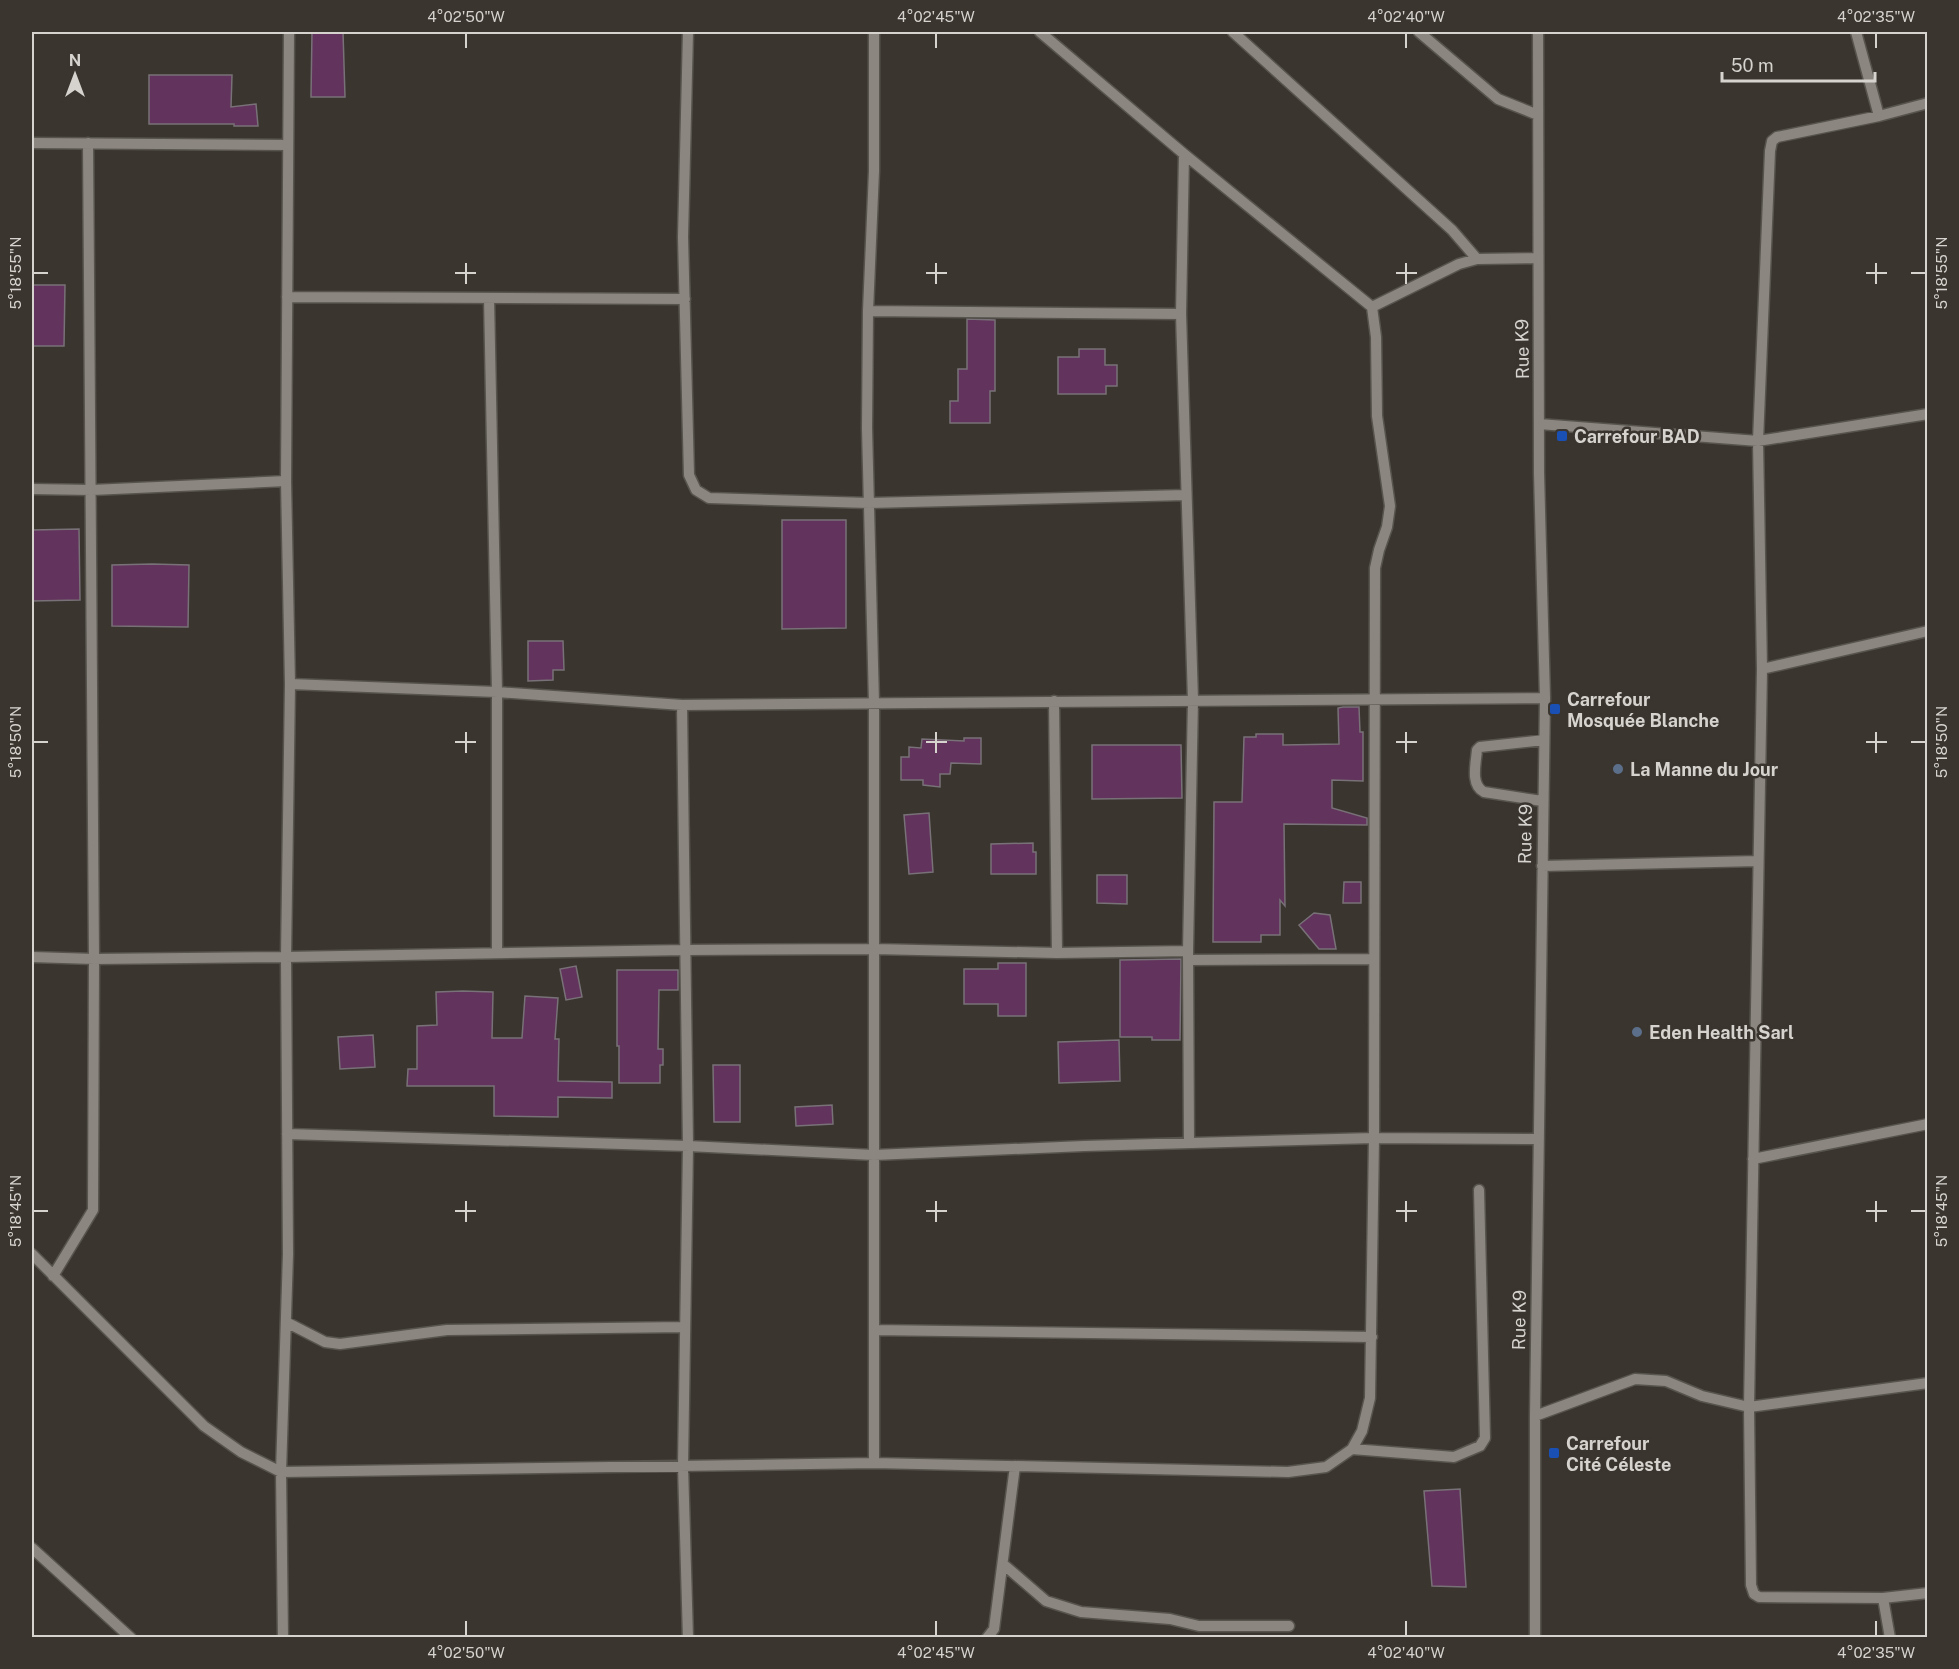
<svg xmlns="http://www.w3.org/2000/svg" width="1959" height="1669" viewBox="0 0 1959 1669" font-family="'Public Sans',sans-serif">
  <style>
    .building { fill: #62335c; stroke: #787177; stroke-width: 1.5 }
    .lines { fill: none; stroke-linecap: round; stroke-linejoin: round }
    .minor-casing { stroke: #57544e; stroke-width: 13 }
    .minor { stroke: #8c8680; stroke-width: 10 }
    .ticks { fill: none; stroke: #d6d3cf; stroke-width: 2 }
    .transit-dot { fill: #1a4fb4; stroke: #3a352f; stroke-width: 2 }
    .service-dot { fill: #5c6f8a; stroke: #3a352f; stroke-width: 2 }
    .labels { text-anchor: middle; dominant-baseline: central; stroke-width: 5; stroke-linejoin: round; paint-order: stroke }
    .street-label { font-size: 18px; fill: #d6d3cf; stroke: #3a352f }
    .poi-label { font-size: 18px; font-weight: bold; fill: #d6d3cf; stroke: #3a352f; text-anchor: start }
    .neatline { fill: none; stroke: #d6d3cf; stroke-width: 2 }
    .ticks-label { font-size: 15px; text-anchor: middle; fill: #d6d3cf }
  </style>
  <rect width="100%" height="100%" fill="#3a352f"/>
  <path class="building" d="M312,32H343L345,97H311Z
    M149,75H232L231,107L256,104L258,126H234V124H149Z
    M32,285H65L64,346H32Z
    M967,319L995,320V391H990V423H950V401H958V369H967Z
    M1079,349H1105V365H1117V386H1106V394H1058V357H1079Z
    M782,520H846V628L782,629Z
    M79,529L80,600L32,601V530Z
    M152,564L189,565L188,627L112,626V565Z
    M528,641H563L564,670H553V680L528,681Z
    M1343,707H1359L1360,732H1363V781L1332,780V808L1367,818V825L1284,824L1285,906L1280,900V935H1261V942H1213L1214,802H1242L1244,737H1256V734H1283V745L1339,744L1338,708Z
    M964,738H981V764L951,763L950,774H940V787L923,785V780H901V757H909V747L921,748L922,739L964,741Z
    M1092,745H1181L1182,798L1092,799Z
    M929,813L933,872L909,874L904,815Z
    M1033,843V852H1036V874H991V844Z
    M1097,875H1127V904L1097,903Z
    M1344,882H1361V903H1343Z
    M1314,913L1330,915L1336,949H1319L1299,925Z
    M1181,959L1180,1040H1152V1037H1120V960Z
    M998,963H1026V1016H998V1004H964V969H998Z
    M576,966L582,997L566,1000L560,969Z
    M617,970H678V990H659L658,1049H663V1065H660V1083H619V1046H617Z
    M463,991L493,992L492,1038H522L525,996L558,998L555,1039H559L558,1081L612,1082V1098L558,1097V1117L494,1116V1086H407L408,1069H417V1026L437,1025L436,992Z
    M373,1035L375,1067L340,1069L338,1037Z
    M1119,1040L1120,1081L1059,1083L1058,1042Z
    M713,1065H740V1122H714Z
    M832,1105L833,1124L796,1126L795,1107Z
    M1460,1489L1466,1587L1432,1586L1424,1491Z"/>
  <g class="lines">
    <g class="minor-casing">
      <path id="minor" d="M688,32L683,237L689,475L696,490L709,498L869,503L1186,495
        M874,32V171L868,311L867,428L874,703V1463
        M1233,32L1452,230L1477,259
        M1419,32L1498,99L1538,115
        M1856,32L1879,116
        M32,143L288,145
        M1184,154L1181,314L1193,700L1188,951L1189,1143
        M287,297L685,299
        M489,298L497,692V953
        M1372,307L1459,264L1477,259L1538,258
        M868,311L1181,314
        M1539,424L1758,441L1928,414
        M32,489L92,490L286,481
        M1762,669L1928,631
        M290,684L497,692L682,705L1545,698
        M1054,701L1057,953
        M682,705L688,1146L683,1466L688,1638
        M1542,801L1484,792C1470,785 1476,763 1477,750L1480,747L1544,740
        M1542,866L1758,861
        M32,957L94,959L286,957L686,950L874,949L1057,953L1188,951
        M1188,960L1373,959
        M287,1134L688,1146L874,1155L1084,1146L1374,1138L1538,1139
        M1753,1159L1928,1124
        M32,1254L204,1426L241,1452L281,1472L874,1463L1288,1472L1326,1467L1352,1449L1362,1431L1370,1398L1374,1138L1375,568L1379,550L1387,527L1390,506L1377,416L1376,337L1372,307L1184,154L1040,32
        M53,1276L93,1210L94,959L88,143
        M286,1322L325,1342L340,1344L447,1330L685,1327
        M874,1330L1372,1337
        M1928,1383L1749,1407L1751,1585L1754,1594L1759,1597L1883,1598L1928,1593
        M1535,1416L1635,1379L1666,1381L1702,1396L1749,1407L1762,669L1758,441L1770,151L1772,141L1777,137L1879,116L1928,103
        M1352,1449L1454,1457L1480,1446L1485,1438L1479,1190
        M32,1548L131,1638
        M1003,1564L1046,1601L1081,1612L1170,1619L1199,1626H1289
        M1883,1598L1890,1638
        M283,1638L281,1472L288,1254L286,957L290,684L286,481L289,32
        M987,1638L994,1629L1015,1466
        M1535,1638V1416L1545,698L1539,473L1538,32"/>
    </g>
    <use href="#minor" class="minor"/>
  </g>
  <path class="ticks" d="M466,33V48M936,33V48M1406,33V48M1876,33V48M466,263V284M936,263V284M1406,263V284M1876,263V284M33,273H48M455,273H476M926,273H947M1396,273H1417M1866,273H1887M1911,273H1926M466,732V753M936,732V753M1406,732V753M1876,732V753M33,742H48M455,742H476M926,742H947M1396,742H1417M1866,742H1887M1911,742H1926M466,1201V1222M936,1201V1222M1406,1201V1222M1876,1201V1222M33,1211H48M455,1211H476M926,1211H947M1396,1211H1417M1866,1211H1887M1911,1211H1926M466,1621V1636M936,1621V1636M1406,1621V1636M1876,1621V1636"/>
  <g class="transit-dot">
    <rect x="1556" y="430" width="12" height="12" rx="3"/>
    <rect x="1549" y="703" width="12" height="12" rx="3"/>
    <rect x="1548" y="1447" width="12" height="12" rx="3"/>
  </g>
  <g class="service-dot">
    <circle cx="1618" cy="769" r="6"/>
    <circle cx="1637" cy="1032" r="6"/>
  </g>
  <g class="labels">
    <g class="street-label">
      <text transform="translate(1522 349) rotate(-91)">Rue K9</text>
      <text transform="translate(1525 834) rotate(-89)">Rue K9</text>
      <text transform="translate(1519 1320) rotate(-89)">Rue K9</text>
    </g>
    <g class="poi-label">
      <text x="1574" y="436">Carrefour BAD</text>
      <text x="1567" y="699">Carrefour<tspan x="1567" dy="21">Mosquée Blanche</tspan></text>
      <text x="1630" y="769">La Manne du Jour</text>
      <text x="1649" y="1032">Eden Health Sarl</text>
      <text x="1566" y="1443">Carrefour<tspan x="1566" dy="21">Cité Céleste</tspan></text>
    </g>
  </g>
  <rect width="1959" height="1669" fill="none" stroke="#3a352f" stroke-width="66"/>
  <g transform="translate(75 75)" stroke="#3a352f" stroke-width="4.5" paint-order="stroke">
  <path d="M0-4.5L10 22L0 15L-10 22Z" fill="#d6d3cf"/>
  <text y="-9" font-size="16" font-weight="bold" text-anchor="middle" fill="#d6d3cf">N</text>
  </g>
  <path d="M1722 72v9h153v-9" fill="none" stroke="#d6d3cf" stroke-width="3"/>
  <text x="1731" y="72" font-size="18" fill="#d6d3cf" stroke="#3a352f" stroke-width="4.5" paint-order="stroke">50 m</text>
  <rect x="33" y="33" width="1893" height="1603" class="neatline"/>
  <g class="ticks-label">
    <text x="466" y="22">4°02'50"W</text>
    <text x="936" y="22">4°02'45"W</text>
    <text x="1406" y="22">4°02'40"W</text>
    <text x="1876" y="22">4°02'35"W</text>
    <text transform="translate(16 273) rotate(-90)" y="5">5°18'55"N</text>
    <text transform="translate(1942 273) rotate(-90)" y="5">5°18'55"N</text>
    <text transform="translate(16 742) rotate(-90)" y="5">5°18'50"N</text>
    <text transform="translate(1942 742) rotate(-90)" y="5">5°18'50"N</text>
    <text transform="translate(16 1211) rotate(-90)" y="5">5°18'45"N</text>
    <text transform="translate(1942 1211) rotate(-90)" y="5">5°18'45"N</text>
    <text x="466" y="1658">4°02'50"W</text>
    <text x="936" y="1658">4°02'45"W</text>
    <text x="1406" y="1658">4°02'40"W</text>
    <text x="1876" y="1658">4°02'35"W</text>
  </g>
</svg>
